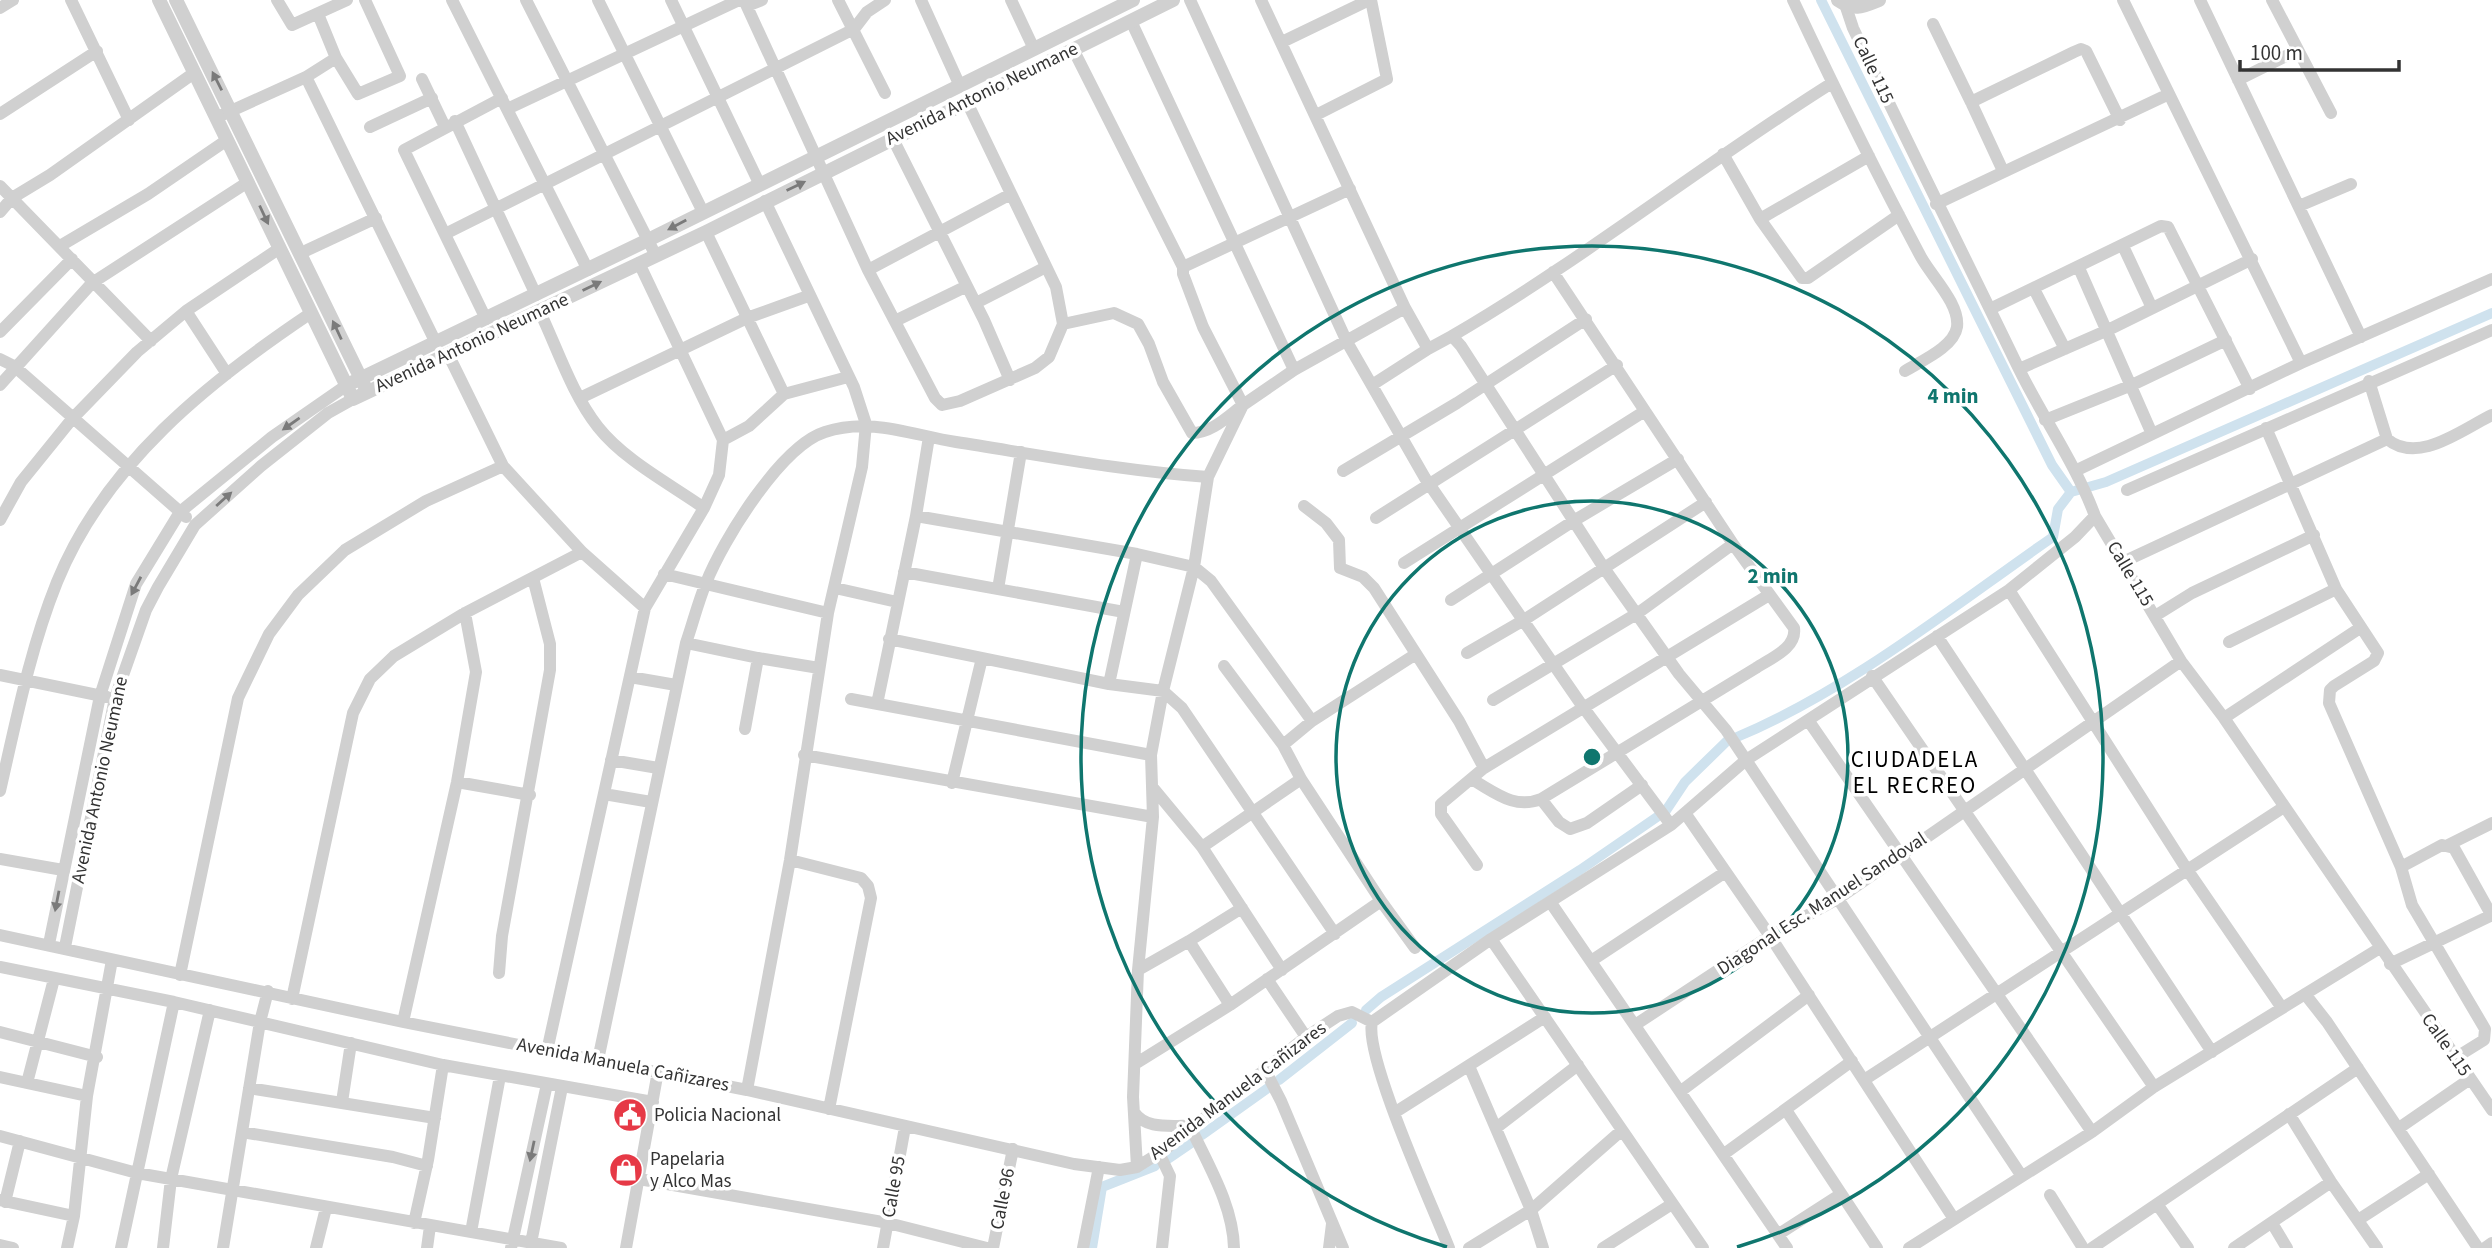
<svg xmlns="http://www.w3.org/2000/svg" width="2492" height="1248" viewBox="0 0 2492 1248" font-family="'Source Sans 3',sans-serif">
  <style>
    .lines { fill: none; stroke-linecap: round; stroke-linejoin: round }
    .canal { stroke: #cfe2ee; stroke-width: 10 }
    .minor { stroke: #d0d0d0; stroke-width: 12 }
    .tertiary { stroke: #d0d0d0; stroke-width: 14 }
    .oneway { fill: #7a7a7a }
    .ring { fill: none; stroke: #0f766e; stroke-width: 3.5 }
    .labels { text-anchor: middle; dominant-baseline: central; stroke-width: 7; stroke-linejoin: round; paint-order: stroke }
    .street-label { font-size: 19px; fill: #333; stroke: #fff }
    .poi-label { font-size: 19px; fill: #333; stroke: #fff; text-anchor: start }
    .quarter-label { font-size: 23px; letter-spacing: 2px; fill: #000; stroke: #fff }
    .centre { fill: #0f766e; stroke: #fff; stroke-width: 3.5 }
    .ring-label { font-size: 21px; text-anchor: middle; font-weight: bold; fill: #0f766e; stroke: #fff; stroke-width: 7; stroke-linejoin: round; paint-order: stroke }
  </style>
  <rect width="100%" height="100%" fill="#fff"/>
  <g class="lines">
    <path class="canal" d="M1821,0L2052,465L2071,492L2106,482L2492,313
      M1737,737C1851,689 1952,607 2053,537L2058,509L2071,492
      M1665,812L1685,782L1727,741
      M1366,1010L1381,997L1580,870L1657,817
      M1279,1080L1352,1023
      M1202,1135L1268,1088
      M1169,1158L1191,1143
      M1092,1248L1102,1187L1155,1166"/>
    <path class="minor" d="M71,0L129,120
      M277,0L292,25L347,0
      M452,0L588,270
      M526,0L656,256
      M598,0L703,212
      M671,0L759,183
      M744,0L868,270L935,398L942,405L960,401L1035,368L1049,357L1063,324L1056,287L966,100
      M838,0L885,93
      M921,0L960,86
      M1011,0L1034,49
      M1190,0L1347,342L1425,478L1583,707L1671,825
      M1261,0L1405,308
      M1793,0C1834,87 1876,173 1921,257C1932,277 1960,304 1957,327C1954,347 1921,361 1905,371
      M2123,0L2301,363
      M2200,0L2361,337
      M2272,0L2331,113
      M1845,4L1853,28C1907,142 1964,255 2019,369C2043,418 2076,464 2095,516L2181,661L2224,718L2492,1110
      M747,6L762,0
      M0,8L13,0
      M1131,21L1294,370
      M1933,24L1971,102
      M1282,42L1369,0
      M336,58L358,94L400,76L365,0
      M306,77L436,343
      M422,79L445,127
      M2238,80L2298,50
      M507,109L739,0
      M0,114L97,51
      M222,115L306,77L336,58L318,14
      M1316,115L1387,79L1371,0
      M455,121L536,295
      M370,127L432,98
      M893,139L984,320L1010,380
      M1723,154L1760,219L1802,278H1808L1899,215
      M2003,171L1971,102L2074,52L2081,49L2086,51L2120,120
      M0,186L151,341
      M1936,204L2169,94
      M2299,206L2351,184
      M0,212L12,198L50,175L194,73
      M1760,219L1869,156
      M706,232L784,394
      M445,234L854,29L867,12L885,0
      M60,246L148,194L227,140
      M2123,246L2152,308
      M301,253L376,218
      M639,263L723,440L719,475L704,508
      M1183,267L1350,189
      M2079,268L2152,434
      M868,270L1009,195
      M2034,289L2065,349
      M976,303L1046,267
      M1990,309L2161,226L2168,227L2250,389
      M186,311L227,374
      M540,312C558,350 572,394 598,427C624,460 670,484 704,508L645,608L547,1051
      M486,319L404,150L502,98
      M895,321L967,286
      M1063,324L1114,313L1138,324L1149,344L1163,382L1192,433C1212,433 1228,416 1243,405L1203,327L1183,274V267L1073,49
      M0,332L72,259
      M1452,336C1584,259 1703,164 1832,83
      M449,356L503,466L582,552L645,608
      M0,359L14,366L186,517
      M2019,369L2108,330L2252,259
      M2369,381L2387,439
      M0,385L92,283L248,182
      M1372,385L1428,349
      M580,398L747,318L808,296
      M2045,420L2132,385L2226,340
      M2266,428L2336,589L2378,653L2374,661L2334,686L2330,690L2329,703L2401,867L2412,905L2485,1029L2484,1040L2455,1058
      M723,440L749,426L784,394L848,377
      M1343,471L1457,403L1586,319
      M2075,471L2301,363L2492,279
      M2127,490L2492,330
      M1304,506L1326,523L1339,540L1340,568L1363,577L1374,588L1459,721L1484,768
      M916,516L1137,554L1194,567L1211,581L1312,721
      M1376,518L1617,365
      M0,520L21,482L72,419L137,352L186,311L280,248
      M2123,562L2387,439C2418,465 2461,430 2492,415
      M1404,563L1645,411
      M904,572L1124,612
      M664,574L828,613
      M835,588L897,602
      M998,589L1021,452
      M2009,590L2186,868L2282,1008
      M1451,600L1575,520L1678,459
      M2155,616L2192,593L2314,535
      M1937,636L2212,1052
      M889,639L1109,684L1163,691L1182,708L1335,934
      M2229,642L2336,589
      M686,643L758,658
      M1467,653L1524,620L1706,502
      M0,675L107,697
      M1872,676L2154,1087
      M630,677L676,685
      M1109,684L1137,554
      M851,699L1151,755
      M1493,700L1638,613L1733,544
      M877,704L916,516L929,437
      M2224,718L2360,628
      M1808,720L2092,1132
      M745,729L758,658L819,668
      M1283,745L1312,721L1416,654
      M804,755L1153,817
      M611,760L658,768
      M1471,779C1495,792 1514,810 1541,799L1756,668C1771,658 1797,648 1794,628L1733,544L1553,272
      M457,782L530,795
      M952,783L982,658
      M1154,789L1202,847L1282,970
      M0,791C16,721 30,649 57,582C105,464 208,382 311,313
      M604,794L651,802
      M1541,799L1559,822L1570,829L1587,823L1642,785
      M1685,813L1770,936L1954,1219
      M2448,845L2492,823
      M1202,847L1301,779
      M0,859L63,870
      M790,860L861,878L868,886L871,898L829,1109
      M1477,865L1441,814V804L1484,768L1769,595
      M2401,867L2442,845L2454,848L2492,916
      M1381,901L1415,948
      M1551,903L1787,1248
      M0,935L403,1022L747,1090L1074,1164L1120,1170L1137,1167L1164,1150L1306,1037L1338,1016L1352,1012L1372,1022
      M1491,939L1703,1248
      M49,944L100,696L136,584L180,512L272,437L347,385
      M65,947L115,698L146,610L158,587L195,525L261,466L328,413L353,399
      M1591,961L1724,873
      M2390,964L2492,915
      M0,967L174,1002L443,1065L653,1102
      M1138,970L1189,941
      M499,973L502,936L550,670V644L533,578
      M180,975L238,698L269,634L298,595L345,550L426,501L503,466
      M1267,979L1306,1037
      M2305,994L2327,1022L2478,1248
      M292,999L353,713L370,679L394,656L465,613L582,552
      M1230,1005L1189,941L1242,908
      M403,1022L457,782L476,672L465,613
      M1635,1025L1770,936L1839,898L2181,661
      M0,1032L97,1057
      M598,1060L686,643C693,623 698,602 706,583C723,540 781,446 825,432C870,417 912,435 956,442C1039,455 1123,471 1208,477
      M1135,1064L1230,1005L1381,901L1301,779L1283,745L1224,666
      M1469,1066L1531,1210L1543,1248
      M1264,1068L1281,1101L1343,1248
      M0,1077L87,1096
      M1864,1080L2284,807
      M27,1083L54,979
      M249,1088L435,1118
      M747,1090L790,860L828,613L862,467L866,424L854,387L765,201
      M1681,1091L1809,995
      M342,1102L351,1043
      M1786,1110L1877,1248
      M1134,1112C1146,1130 1171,1125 1190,1126C1208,1165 1233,1205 1234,1248
      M1394,1113L1545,1017
      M2289,1114L2331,1182L2377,1248
      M1496,1128L1578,1065
      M2399,1128L2470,1079
      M242,1132L393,1157L427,1166
      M0,1136L137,1173L561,1248
      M1159,1153L1170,1176L1162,1248
      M1724,1154L1852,1061
      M1137,1167L1133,1097L1138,970L1153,817L1151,755L1163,691L1194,567L1208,477L1243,405L1294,370L1405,308L1428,349L1452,336L1461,346L1604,568L1679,674L1726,730L1746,760L1671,825L1491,939L1372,1022C1364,1057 1433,1207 1449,1248
      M2021,1175L1746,760L2009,590L2075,537L2095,516
      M639,1179L888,1223L987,1248
      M2050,1195L2083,1248
      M0,1200L74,1216
      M5,1202L20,1141
      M2157,1204L2188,1248
      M2358,1220L2429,1174
      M414,1223L428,1160L443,1065
      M2272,1223L2287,1248
      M471,1232L500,1076
      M1779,1234L1841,1194
      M0,1245L13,1248
      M67,1248L74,1216L87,1096L112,960
      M121,1248L174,1002
      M163,1248L171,1179L210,1010
      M223,1248L260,1022L268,991
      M316,1248L326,1208
      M427,1248L430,1226
      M511,1248L547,1084
      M530,1248L562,1087
      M626,1248L658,1071
      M883,1248L905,1127
      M993,1248L1013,1149
      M1083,1248L1099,1167
      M1329,1248L1332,1224
      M1469,1248L1531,1210L1621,1131
      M1603,1248L1672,1204
      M1909,1248L2092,1132L2154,1087L2380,948
      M2092,1248L2358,1068
      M2234,1248L2331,1182
      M2485,1248L2492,1243"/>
    <path class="tertiary" d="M159,0L353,399L706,232L1173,0
      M176,0L365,387
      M1838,0C1854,11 1862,7 1879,0
      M347,385L648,240L1133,0"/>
  </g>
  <defs><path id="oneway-solid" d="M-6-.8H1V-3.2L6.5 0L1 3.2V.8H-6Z" transform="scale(1.75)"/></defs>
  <g class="oneway">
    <use href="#oneway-solid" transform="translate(217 81) rotate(-117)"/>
    <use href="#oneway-solid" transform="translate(796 186) rotate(-26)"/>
    <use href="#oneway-solid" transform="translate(264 215) rotate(65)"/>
    <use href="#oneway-solid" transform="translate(677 225) rotate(152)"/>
    <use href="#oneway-solid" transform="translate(592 286) rotate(-26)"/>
    <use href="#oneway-solid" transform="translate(337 330) rotate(-115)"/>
    <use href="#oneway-solid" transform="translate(291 424) rotate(145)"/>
    <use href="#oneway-solid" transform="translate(224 499) rotate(-42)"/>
    <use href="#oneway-solid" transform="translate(136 586) rotate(118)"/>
    <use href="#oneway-solid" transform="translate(57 901) rotate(101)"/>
    <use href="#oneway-solid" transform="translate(532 1151) rotate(102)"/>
  </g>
  <g class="ring">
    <circle cx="1592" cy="757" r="256"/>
    <path d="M1447 1247A511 511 0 1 1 1737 1247"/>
  </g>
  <defs>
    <g id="civic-disc" transform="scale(1.75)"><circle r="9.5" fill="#e63946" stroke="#fff"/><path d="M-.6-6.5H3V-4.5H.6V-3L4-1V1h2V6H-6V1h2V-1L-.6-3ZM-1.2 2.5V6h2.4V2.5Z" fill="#fff"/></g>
    <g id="shop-disc" transform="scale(1.75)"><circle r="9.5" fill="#e63946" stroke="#fff"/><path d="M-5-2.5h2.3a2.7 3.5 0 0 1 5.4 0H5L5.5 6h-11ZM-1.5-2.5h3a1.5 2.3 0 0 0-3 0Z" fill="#fff"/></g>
  </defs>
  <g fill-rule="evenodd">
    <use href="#civic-disc" x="630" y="1115"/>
    <use href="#shop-disc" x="626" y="1170"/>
  </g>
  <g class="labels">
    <g class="street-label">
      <text transform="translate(1873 70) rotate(65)">Calle 115</text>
      <text transform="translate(982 94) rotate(-26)">Avenida Antonio Neumane</text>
      <text transform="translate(472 343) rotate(-25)">Avenida Antonio Neumane</text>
      <text transform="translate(2130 574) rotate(59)">Calle 115</text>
      <text transform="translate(100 780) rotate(-78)">Avenida Antonio Neumane</text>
      <text transform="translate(1822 904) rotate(-33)">Diagonal Esc. Manuel Sandoval</text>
      <text transform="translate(2446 1045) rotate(55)">Calle 115</text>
      <text transform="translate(623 1065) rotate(11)">Avenida Manuela Cañizares</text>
      <text transform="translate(1238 1091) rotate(-37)">Avenida Manuela Cañizares</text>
      <text transform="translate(894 1187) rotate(-80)">Calle 95</text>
      <text transform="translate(1003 1199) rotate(-79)">Calle 96</text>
    </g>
    <g class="poi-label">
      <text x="654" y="1115">Policia Nacional</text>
      <text x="650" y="1159">Papelaria<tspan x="650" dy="22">y Alco Mas</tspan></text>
    </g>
    <g class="quarter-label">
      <text x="1915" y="759">CIUDADELA<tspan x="1915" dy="26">EL RECREO</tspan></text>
    </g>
  </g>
  <circle cx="1592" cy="757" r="10" class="centre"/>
  <g class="ring-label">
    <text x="1953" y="403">4 min</text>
    <text x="1773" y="583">2 min</text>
  </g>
  <path d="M2240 60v10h159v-10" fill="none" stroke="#333333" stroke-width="3.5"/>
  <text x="2250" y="60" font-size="21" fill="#333333" stroke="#ffffff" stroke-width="5" paint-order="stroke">100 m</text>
</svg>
